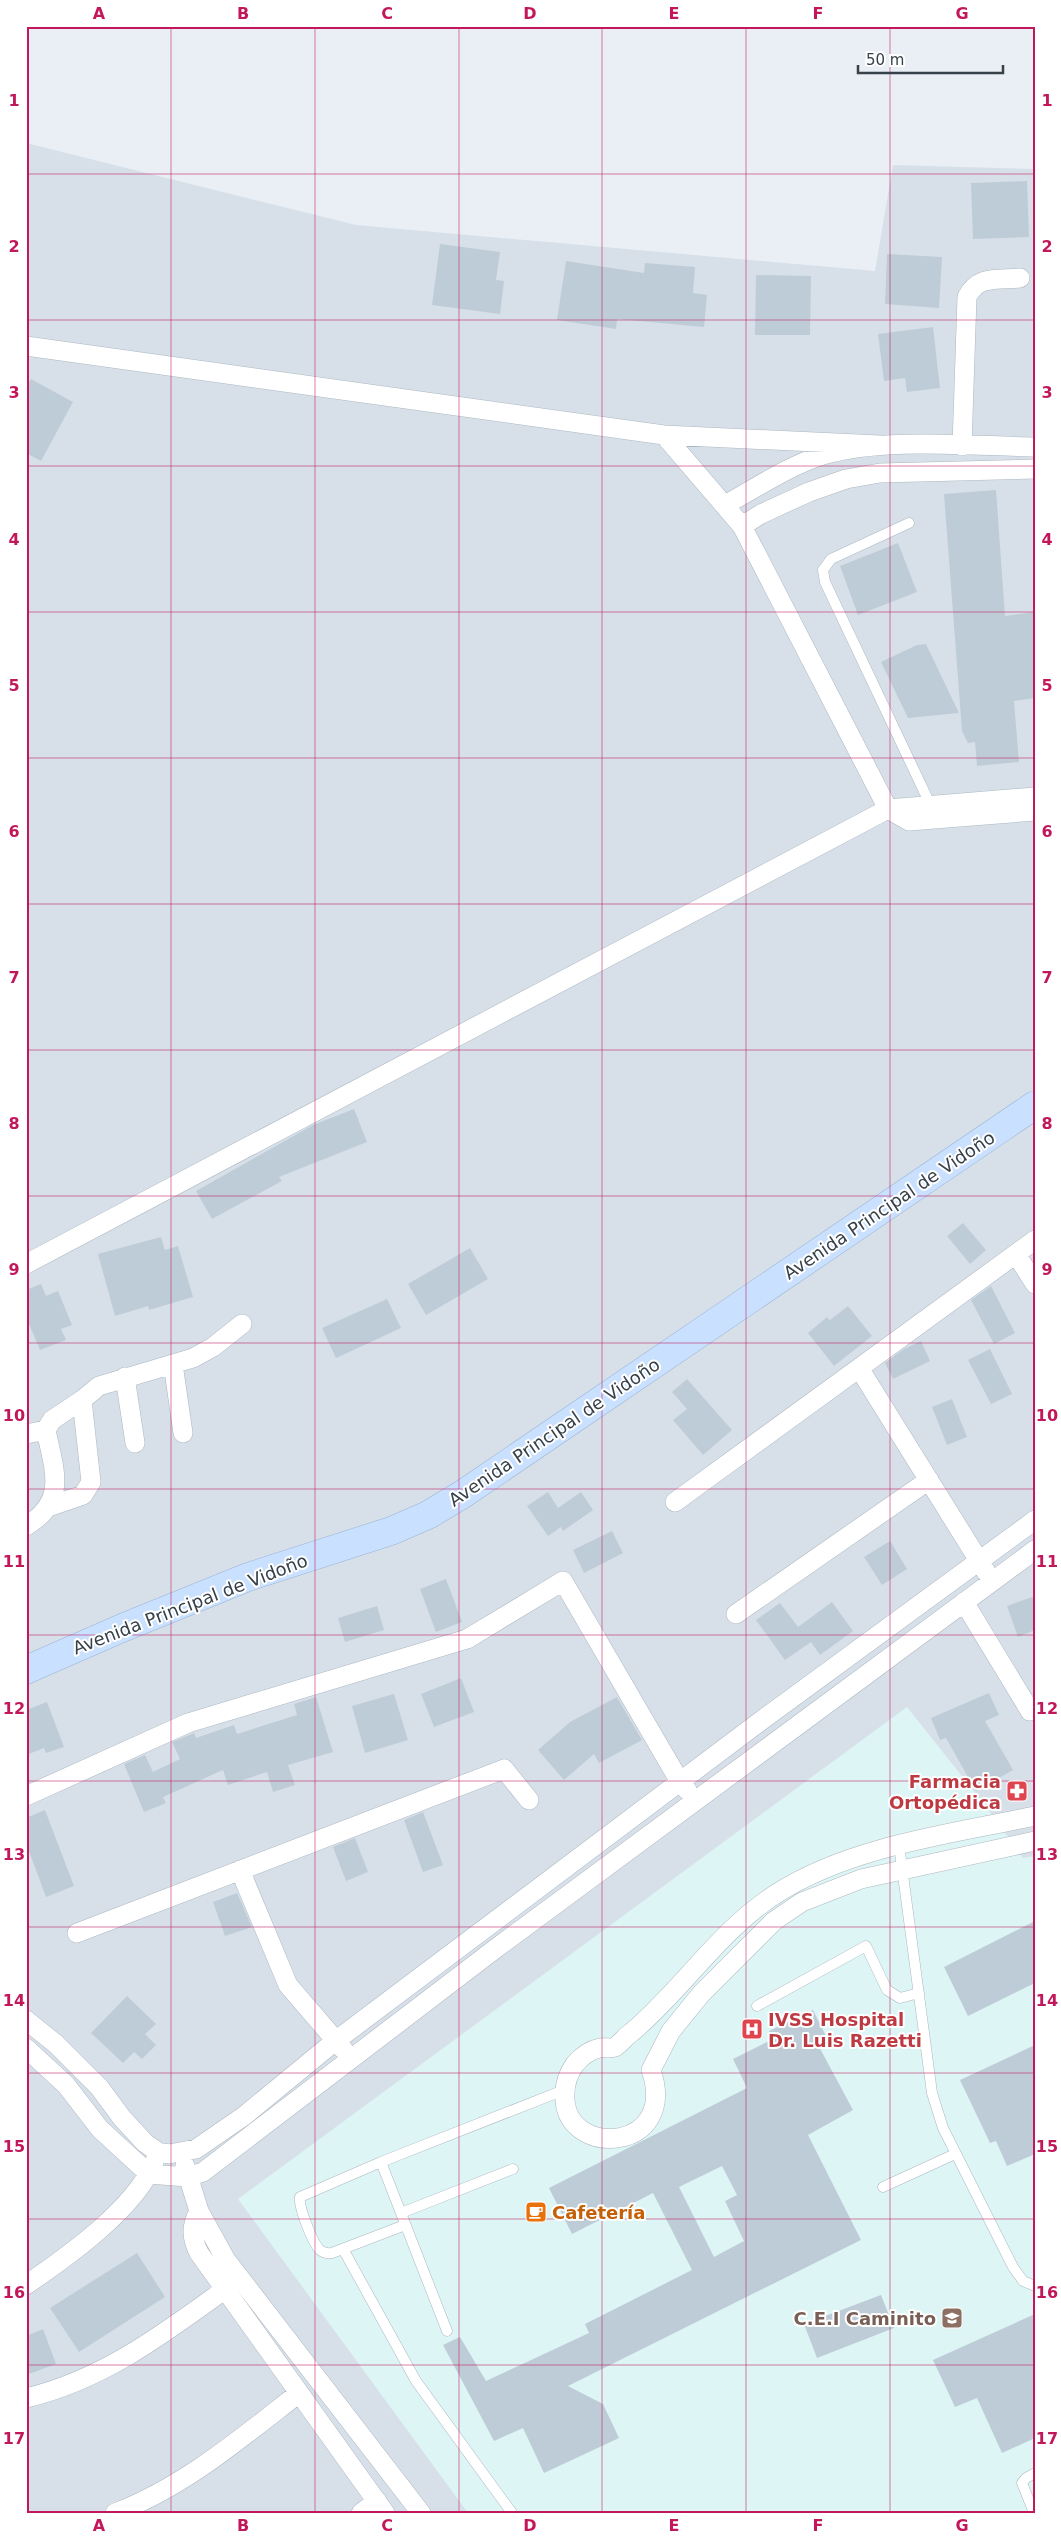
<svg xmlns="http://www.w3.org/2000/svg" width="1061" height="2539" viewBox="0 0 1061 2539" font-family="'DejaVu Sans',sans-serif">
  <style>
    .residential { fill: #d7e0e9 }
    .medical { fill: #ddf5f4 }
    .building { fill: #beccd7; fill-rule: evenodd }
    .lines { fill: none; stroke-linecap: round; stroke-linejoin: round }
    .lane-casing { stroke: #acb7c1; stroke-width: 11 }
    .street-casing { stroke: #acb7c1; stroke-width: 20 }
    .secondary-casing { stroke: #99b3d5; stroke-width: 29 }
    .lane { stroke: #fff; stroke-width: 10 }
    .street { stroke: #fff; stroke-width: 19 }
    .secondary { stroke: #c9e0ff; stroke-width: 28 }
    .grid { fill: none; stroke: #c2185b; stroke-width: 1; stroke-opacity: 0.55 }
    .labels { text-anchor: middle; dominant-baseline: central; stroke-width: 4; stroke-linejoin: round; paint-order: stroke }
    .street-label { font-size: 18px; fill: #374149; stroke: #fff }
    .health-label { font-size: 18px; font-weight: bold; fill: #be3a42; stroke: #fff; text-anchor: end }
    .food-label { font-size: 18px; font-weight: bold; fill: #c56008; stroke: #fff; text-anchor: start }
    .education-label { font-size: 18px; font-weight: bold; fill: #785e54; stroke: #fff; text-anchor: end }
    .neatline { fill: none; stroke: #c2185b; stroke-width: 2 }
    .grid-label { font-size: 16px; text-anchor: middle; font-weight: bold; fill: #c2185b }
  </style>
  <rect width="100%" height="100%" fill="#e9eff5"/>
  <path class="residential" d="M26,143L356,225L875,271L893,165L1035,169V2513H26Z"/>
  <path class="medical" d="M907,1707L988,1809L1023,1858L1035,1856V2513H468L238,2199Z"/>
  <path class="building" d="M1027,181L1029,237L973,239L971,183Z
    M440,244L500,252L496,280L504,281L500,314L432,305Z
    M887,254L942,257L939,308L885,304Z
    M566,261L644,273L645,263L695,267L693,293L707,295L704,327L617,319L616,329L557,320Z
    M756,275L811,276L810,335H755Z
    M933,327L940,388L907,392L905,378L884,381L878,334Z
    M31,379L73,402L41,461L26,453V387Z
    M996,490L1005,616L1035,612V698L1014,701L1019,762L977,766L975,742L968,743L962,731L944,494Z
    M898,543L917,592L858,615L840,566Z
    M926,644L959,713L908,718L881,662L917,645Z
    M354,1109L367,1142L279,1177L282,1181L212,1219L196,1191L313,1125Z
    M963,1223L986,1250L970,1264L947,1236Z
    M161,1237L165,1250L178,1246L193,1297L149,1310L148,1306L115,1316L98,1254Z
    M470,1248L488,1279L426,1315L408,1284Z
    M41,1284L46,1296L58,1291L72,1325L61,1329L66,1340L40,1350L26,1317V1290Z
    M991,1286L1015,1333L994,1344L971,1300Z
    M387,1299L401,1328L336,1358L322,1328Z
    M848,1306L872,1336L834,1366L808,1333L827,1317L830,1320Z
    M921,1341L930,1361L893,1379L885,1363L904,1349Z
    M990,1349L1012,1394L991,1404L968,1360Z
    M687,1379L732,1430L703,1455L673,1420L687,1409L672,1392Z
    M952,1399L967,1437L947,1445L932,1407Z
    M548,1492L558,1508L581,1492L593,1510L563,1531L561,1527L548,1536L527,1506Z
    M612,1531L623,1553L584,1573L573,1550Z
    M890,1541L907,1569L882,1585L864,1557Z
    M446,1579L462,1622L436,1632L420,1589Z
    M1035,1596V1630L1018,1637L1007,1606Z
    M832,1602L853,1631L820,1655L811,1642L785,1660L756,1620L780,1603L798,1627Z
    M377,1606L384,1630L345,1642L338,1618Z
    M461,1678L474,1712L434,1727L421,1694Z
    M989,1693L999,1715L985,1721L1013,1770L976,1791L946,1738L940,1740L931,1718Z
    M394,1694L408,1740L365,1753L352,1706Z
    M316,1697L333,1752L288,1765L295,1785L273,1792L267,1772L228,1785L223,1770L163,1797L166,1803L144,1812L124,1764L145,1755L153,1772L180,1759L172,1742L194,1733L196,1738L234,1725L237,1734L297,1715L294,1704Z
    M617,1697L642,1740L599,1763L594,1754L564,1780L538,1750L570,1722Z
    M47,1702L64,1747L46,1753L44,1748L26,1755V1710Z
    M45,1810L74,1886L46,1897L26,1843V1818Z
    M423,1812L443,1865L423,1872L404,1820Z
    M355,1838L368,1872L346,1881L333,1847Z
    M237,1893L252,1927L225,1936L213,1902Z
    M1035,1921V1983L968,2016L944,1967Z
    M127,1996L156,2024L145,2034L156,2045L142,2059L134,2052L123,2063L91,2033Z
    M813,2010L827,2038L817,2043L853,2110L808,2135L861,2240L568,2386L603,2404L619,2438L544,2473L523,2428L494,2441L443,2345L460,2337L486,2381L589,2333L585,2324L692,2270L653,2193L572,2234L549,2188L747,2088L733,2059L773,2039L769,2031ZM722,2166L737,2195L725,2201L744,2241L714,2257L679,2187Z
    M1035,2045V2154L1007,2166L996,2141L990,2143L960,2080Z
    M137,2253L165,2297L79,2352L50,2308Z
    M881,2295L894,2328L817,2358L804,2324Z
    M1035,2314V2438L1002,2453L977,2398L955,2407L933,2360Z
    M43,2329L56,2364L26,2375V2336Z"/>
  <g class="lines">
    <g class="lane-casing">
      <path id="lane" d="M909,523L831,559L823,570L825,582L931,806
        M899,1845L932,2093L943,2128L1013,2267L1023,2281L1035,2286
        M757,2006L866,1946L887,1990L900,1998L919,1993
        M381,2162L300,2197C298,2206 313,2244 320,2250C324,2253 327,2254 332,2253L405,2225
        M883,2187L955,2154
        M401,2213L513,2169
        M343,2249L416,2381L512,2513
        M447,2331L381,2162L564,2090
        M1034,2513L1022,2483L1026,2478L1035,2473"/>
    </g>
    <g class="street-casing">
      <path id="street" d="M26,346L664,435L879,445
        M664,435L742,526L888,809L909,821L1035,811
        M962,446L967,297C978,275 997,280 1020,278
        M725,505C756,488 788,466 823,455C883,437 971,446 1035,447
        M742,526L761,514L809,492L846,479L880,473L1035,469
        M1016,1254L1035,1284
        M26,1264L888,809L1035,797
        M173,1364L183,1433
        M859,1368L986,1572
        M125,1377L135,1443
        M26,1434L46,1430
        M675,1502L1035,1240
        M48,1507L83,1495L91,1482L82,1400
        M26,1526C68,1501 54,1470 46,1430L52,1420L82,1400L99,1386L193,1358L213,1347L242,1324
        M964,1602L1030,1711L1035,1710
        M736,1614L929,1480
        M26,1796L188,1723L467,1639L563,1581L680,1782L687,1790
        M1035,1816C951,1834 852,1846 779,1892C721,1928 683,1989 632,2032C626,2036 620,2044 615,2047C610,2049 604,2047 600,2048C590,2050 581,2057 575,2064C567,2075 564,2087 565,2100C569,2159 679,2151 651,2070L671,2031L701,1994L774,1921L802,1902L861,1879L1035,1841
        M240,1870L288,1985L343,2049
        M77,1933L504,1769L529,1800
        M26,2020L56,2044L99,2087L122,2118L145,2143L158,2152L169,2154L196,2149L244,2116L334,2042L758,1723L1035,1520
        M26,2048L66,2085L100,2129L149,2174L187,2177L203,2172L495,1949L1035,1550
        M185,2166L199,2211L226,2260L421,2513
        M199,2211C191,2226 191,2237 199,2253L385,2513
        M26,2285C67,2257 136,2208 154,2162
        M26,2398C102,2380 162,2335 224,2290
        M115,2513C184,2487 241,2438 299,2393
        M361,2513L377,2501"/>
    </g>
    <g class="secondary-casing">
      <path id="secondary" d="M26,1670L122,1628L248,1577L391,1531L428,1515L463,1494L1035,1105"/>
    </g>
    <use href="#lane" class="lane"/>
    <use href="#street" class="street"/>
    <use href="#secondary" class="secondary"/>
  </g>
  <path class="grid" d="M171,26V2513M315,26V2513M459,26V2513M602,26V2513M746,26V2513M890,26V2513M26,174H1035M26,320H1035M26,466H1035M26,612H1035M26,758H1035M26,904H1035M26,1050H1035M26,1196H1035M26,1343H1035M26,1489H1035M26,1635H1035M26,1781H1035M26,1927H1035M26,2073H1035M26,2219H1035M26,2365H1035"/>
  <defs>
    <g id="pharmacy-square" transform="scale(1.125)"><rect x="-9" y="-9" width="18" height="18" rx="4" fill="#e0444e" stroke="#fff"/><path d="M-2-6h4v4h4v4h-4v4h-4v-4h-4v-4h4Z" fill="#fff"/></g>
    <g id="hospital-square" transform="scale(1.125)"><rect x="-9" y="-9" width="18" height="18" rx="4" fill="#e0444e" stroke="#fff"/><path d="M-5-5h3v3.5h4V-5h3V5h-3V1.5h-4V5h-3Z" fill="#fff"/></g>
    <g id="cafe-square" transform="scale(1.125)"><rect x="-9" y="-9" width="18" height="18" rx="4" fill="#e8710a" stroke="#fff"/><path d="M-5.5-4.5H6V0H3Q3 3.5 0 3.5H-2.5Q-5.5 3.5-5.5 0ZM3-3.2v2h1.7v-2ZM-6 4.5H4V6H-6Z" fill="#fff"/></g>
    <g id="school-square" transform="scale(1.125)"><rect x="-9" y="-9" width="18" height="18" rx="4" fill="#8d6e63" stroke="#fff"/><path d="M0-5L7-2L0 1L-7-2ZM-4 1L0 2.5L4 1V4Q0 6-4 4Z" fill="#fff"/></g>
  </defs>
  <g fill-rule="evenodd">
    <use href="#pharmacy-square" x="1017" y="1791"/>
    <use href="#hospital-square" x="752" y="2029"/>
    <use href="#cafe-square" x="536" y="2212"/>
    <use href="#school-square" x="952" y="2318"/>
  </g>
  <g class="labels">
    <g class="street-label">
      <text transform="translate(889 1205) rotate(-34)">Avenida Principal de Vidoño</text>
      <text transform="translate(554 1432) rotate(-34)">Avenida Principal de Vidoño</text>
      <text transform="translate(190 1604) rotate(-21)">Avenida Principal de Vidoño</text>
    </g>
    <g class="health-label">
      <text x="1001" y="1781">Farmacia<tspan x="1001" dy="21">Ortopédica</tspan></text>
      <text x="768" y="2019" text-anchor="start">IVSS Hospital<tspan x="768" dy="21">Dr. Luis Razetti</tspan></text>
    </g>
    <g class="food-label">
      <text x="552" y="2212">Cafetería</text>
    </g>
    <g class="education-label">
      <text x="936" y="2318">C.E.I Caminito</text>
    </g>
  </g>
  <rect width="1061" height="2539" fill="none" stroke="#ffffff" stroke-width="55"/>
  <path d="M858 65v8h145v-8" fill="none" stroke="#374149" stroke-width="2.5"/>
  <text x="866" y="65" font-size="15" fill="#374149" stroke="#ffffff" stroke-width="4" paint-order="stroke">50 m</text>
  <rect x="28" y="28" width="1006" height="2484" class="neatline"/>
  <g class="grid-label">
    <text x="99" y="19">A</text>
    <text x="243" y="19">B</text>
    <text x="387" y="19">C</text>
    <text x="530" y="19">D</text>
    <text x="674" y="19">E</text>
    <text x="818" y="19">F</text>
    <text x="962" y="19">G</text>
    <text x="14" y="106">1</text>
    <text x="1047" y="106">1</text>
    <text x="14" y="252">2</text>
    <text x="1047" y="252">2</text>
    <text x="14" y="398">3</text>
    <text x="1047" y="398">3</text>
    <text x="14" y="545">4</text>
    <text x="1047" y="545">4</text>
    <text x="14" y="691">5</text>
    <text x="1047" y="691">5</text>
    <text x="14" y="837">6</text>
    <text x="1047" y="837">6</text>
    <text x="14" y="983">7</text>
    <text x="1047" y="983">7</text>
    <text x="14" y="1129">8</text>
    <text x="1047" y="1129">8</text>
    <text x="14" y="1275">9</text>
    <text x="1047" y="1275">9</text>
    <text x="14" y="1421">10</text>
    <text x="1047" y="1421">10</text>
    <text x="14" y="1567">11</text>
    <text x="1047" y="1567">11</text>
    <text x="14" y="1714">12</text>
    <text x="1047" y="1714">12</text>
    <text x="14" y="1860">13</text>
    <text x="1047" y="1860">13</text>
    <text x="14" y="2006">14</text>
    <text x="1047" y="2006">14</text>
    <text x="14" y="2152">15</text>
    <text x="1047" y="2152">15</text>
    <text x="14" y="2298">16</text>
    <text x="1047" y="2298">16</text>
    <text x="14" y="2444">17</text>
    <text x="1047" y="2444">17</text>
    <text x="99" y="2531">A</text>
    <text x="243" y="2531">B</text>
    <text x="387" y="2531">C</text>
    <text x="530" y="2531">D</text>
    <text x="674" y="2531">E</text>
    <text x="818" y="2531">F</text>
    <text x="962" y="2531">G</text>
  </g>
</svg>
